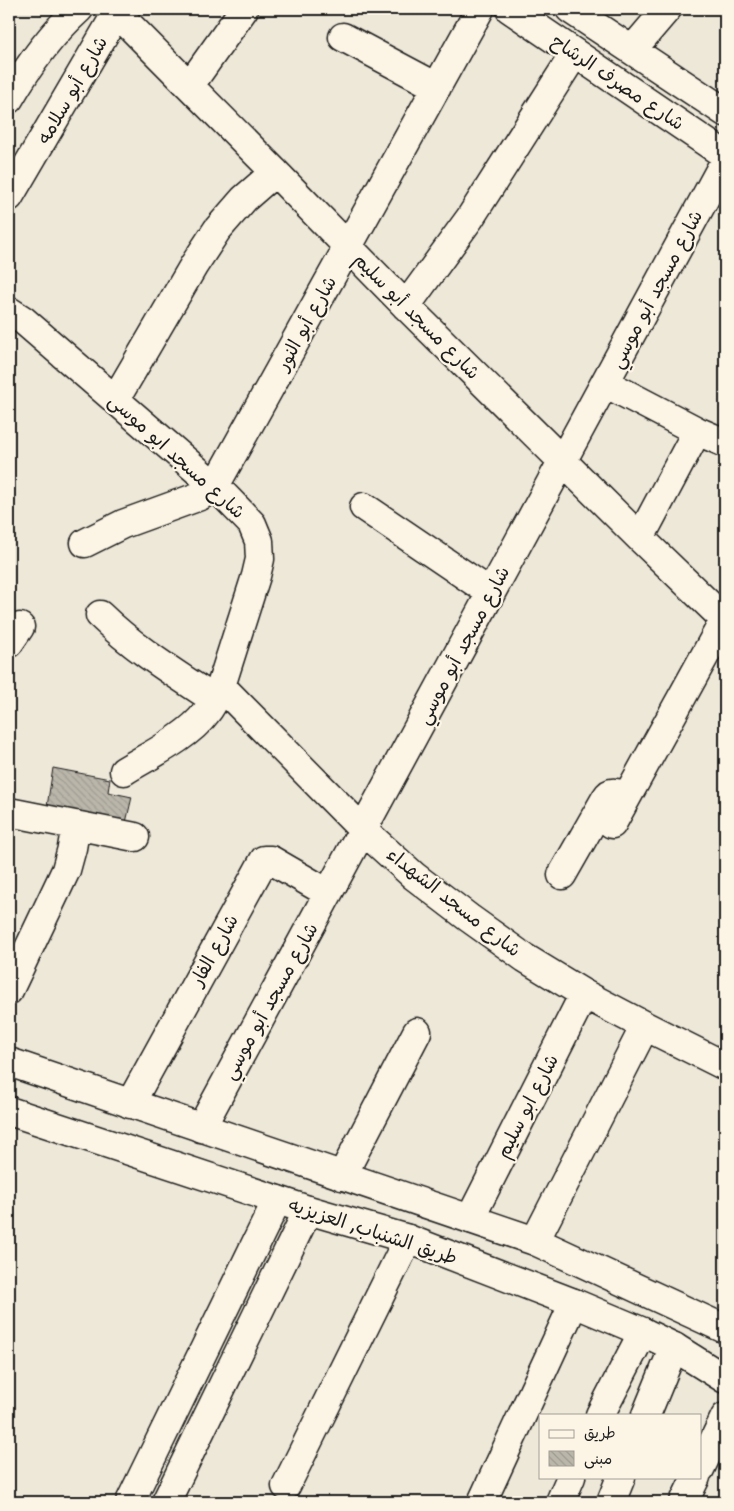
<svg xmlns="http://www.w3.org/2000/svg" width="734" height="1511" viewBox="0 0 734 1511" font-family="'Shantell Sans','Playpen Sans Arabic',sans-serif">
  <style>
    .building { fill: url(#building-back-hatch); stroke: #1c1c1c }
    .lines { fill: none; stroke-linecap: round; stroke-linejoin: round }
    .street-casing { stroke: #1c1c1c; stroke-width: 31 }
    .secondary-casing { stroke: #1c1c1c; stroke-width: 31 }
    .street { stroke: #fcf5e5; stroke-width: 28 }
    .secondary { stroke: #fcf5e5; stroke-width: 28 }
    .labels { text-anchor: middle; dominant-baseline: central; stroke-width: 4.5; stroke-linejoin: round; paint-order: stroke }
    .street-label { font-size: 19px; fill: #1c1c1c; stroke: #fcf5e5 }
  </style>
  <defs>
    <pattern id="building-back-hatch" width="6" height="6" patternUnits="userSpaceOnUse" patternTransform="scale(1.25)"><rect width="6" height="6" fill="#bab6aa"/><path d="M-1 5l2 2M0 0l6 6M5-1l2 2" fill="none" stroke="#9f9c92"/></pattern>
  </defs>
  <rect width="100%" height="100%" fill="#eee8d9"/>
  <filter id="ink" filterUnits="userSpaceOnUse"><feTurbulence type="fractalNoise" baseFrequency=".02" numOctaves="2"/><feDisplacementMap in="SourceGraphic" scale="10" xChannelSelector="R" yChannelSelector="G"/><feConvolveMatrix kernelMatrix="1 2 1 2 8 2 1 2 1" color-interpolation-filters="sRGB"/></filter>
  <g filter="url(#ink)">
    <path class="building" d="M53,768L110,779L108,792L132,797L124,831L46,813Z"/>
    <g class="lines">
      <g class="street-casing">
        <path id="street" d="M113,9L275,172L406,306L640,538L725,620
          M510,9L725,155
          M570,9L725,112
          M343,37L437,87
          M632,50L667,9
          M190,85L244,9
          M9,99C28,66 50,35 79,9
          M9,197L119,9
          M406,306L470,218L575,53
          M9,311L23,320L215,486L252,524L259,541L260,559L256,576L221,686C217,695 213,705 206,713C188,737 150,755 124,771
          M605,383L697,431L725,443
          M115,400L194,265L217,230L244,199L275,172
          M364,507L491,593
          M640,538L697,431
          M85,543L123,524L200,496L215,486L480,9
          M100,615C135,649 174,673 215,700
          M9,643L20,627
          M221,686L363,830L414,876L469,918L525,958L584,994L645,1026L725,1066
          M9,812L135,837
          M612,824L725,619
          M562,875L606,798C609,793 611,792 616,793
          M9,990L66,870L72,848L76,825
          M130,1104L264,860H271L328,893
          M201,1128L725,161
          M342,1176L417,1032
          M470,1219L584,994
          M535,1241L645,1026
          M600,1415L643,1332
          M646,1415L674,1347
          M700,1469L725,1417
          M286,1486L408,1239
          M130,1502L277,1200
          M166,1502L308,1210
          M482,1502L574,1303
          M560,1502L571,1477
          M611,1502L621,1477
          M684,1502L696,1477"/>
      </g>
      <g class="secondary-casing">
        <path id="secondary" d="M9,1062L535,1241L725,1329
          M9,1111L308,1210L408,1239L574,1303L643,1332L674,1347L725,1379"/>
      </g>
      <use href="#street" class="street"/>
      <use href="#secondary" class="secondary"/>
    </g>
  </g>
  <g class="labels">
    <g class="street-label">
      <text transform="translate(618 82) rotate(34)">شارع مصرف الرشاح</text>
      <text transform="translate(72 90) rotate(-60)">شارع أبو سلامه</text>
      <text transform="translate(656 289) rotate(-62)">شارع مسجد أبو موسي</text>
      <text transform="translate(417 316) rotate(45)">شارع مسجد أبو سليم</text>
      <text transform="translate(306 323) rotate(-61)">شارع أبو النور</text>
      <text transform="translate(177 456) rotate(42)">شارع مسجد ابو موسى</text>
      <text transform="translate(463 645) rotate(-62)">شارع مسجد أبو موسي</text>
      <text transform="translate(454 902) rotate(38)">شارع مسجد الشهداء</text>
      <text transform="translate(214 950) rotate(-61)">شارع الفار</text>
      <text transform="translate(270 1001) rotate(-61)">شارع مسجد أبو موسي</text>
      <text transform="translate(527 1106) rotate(-63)">شارع ابو سليم</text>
      <text transform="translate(373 1231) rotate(18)">طريق الشنباب, العزيزيه</text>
    </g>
  </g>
  <rect width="734" height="1511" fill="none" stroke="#fcf5e5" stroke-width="30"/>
  <rect x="15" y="15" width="704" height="1481" fill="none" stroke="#1c1c1c" stroke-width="2" filter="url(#ink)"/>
  <rect x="539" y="1414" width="162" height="65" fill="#fcf5e5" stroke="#a29e95"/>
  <rect x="549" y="1430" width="25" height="8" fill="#fcf5e5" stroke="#a29e95"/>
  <text x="584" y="1438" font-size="15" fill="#1c1c1c">طريق</text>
  <rect x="549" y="1451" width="25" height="15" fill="url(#building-back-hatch)" stroke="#a29e95"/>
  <text x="584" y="1464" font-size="15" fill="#1c1c1c">مبنى</text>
</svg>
